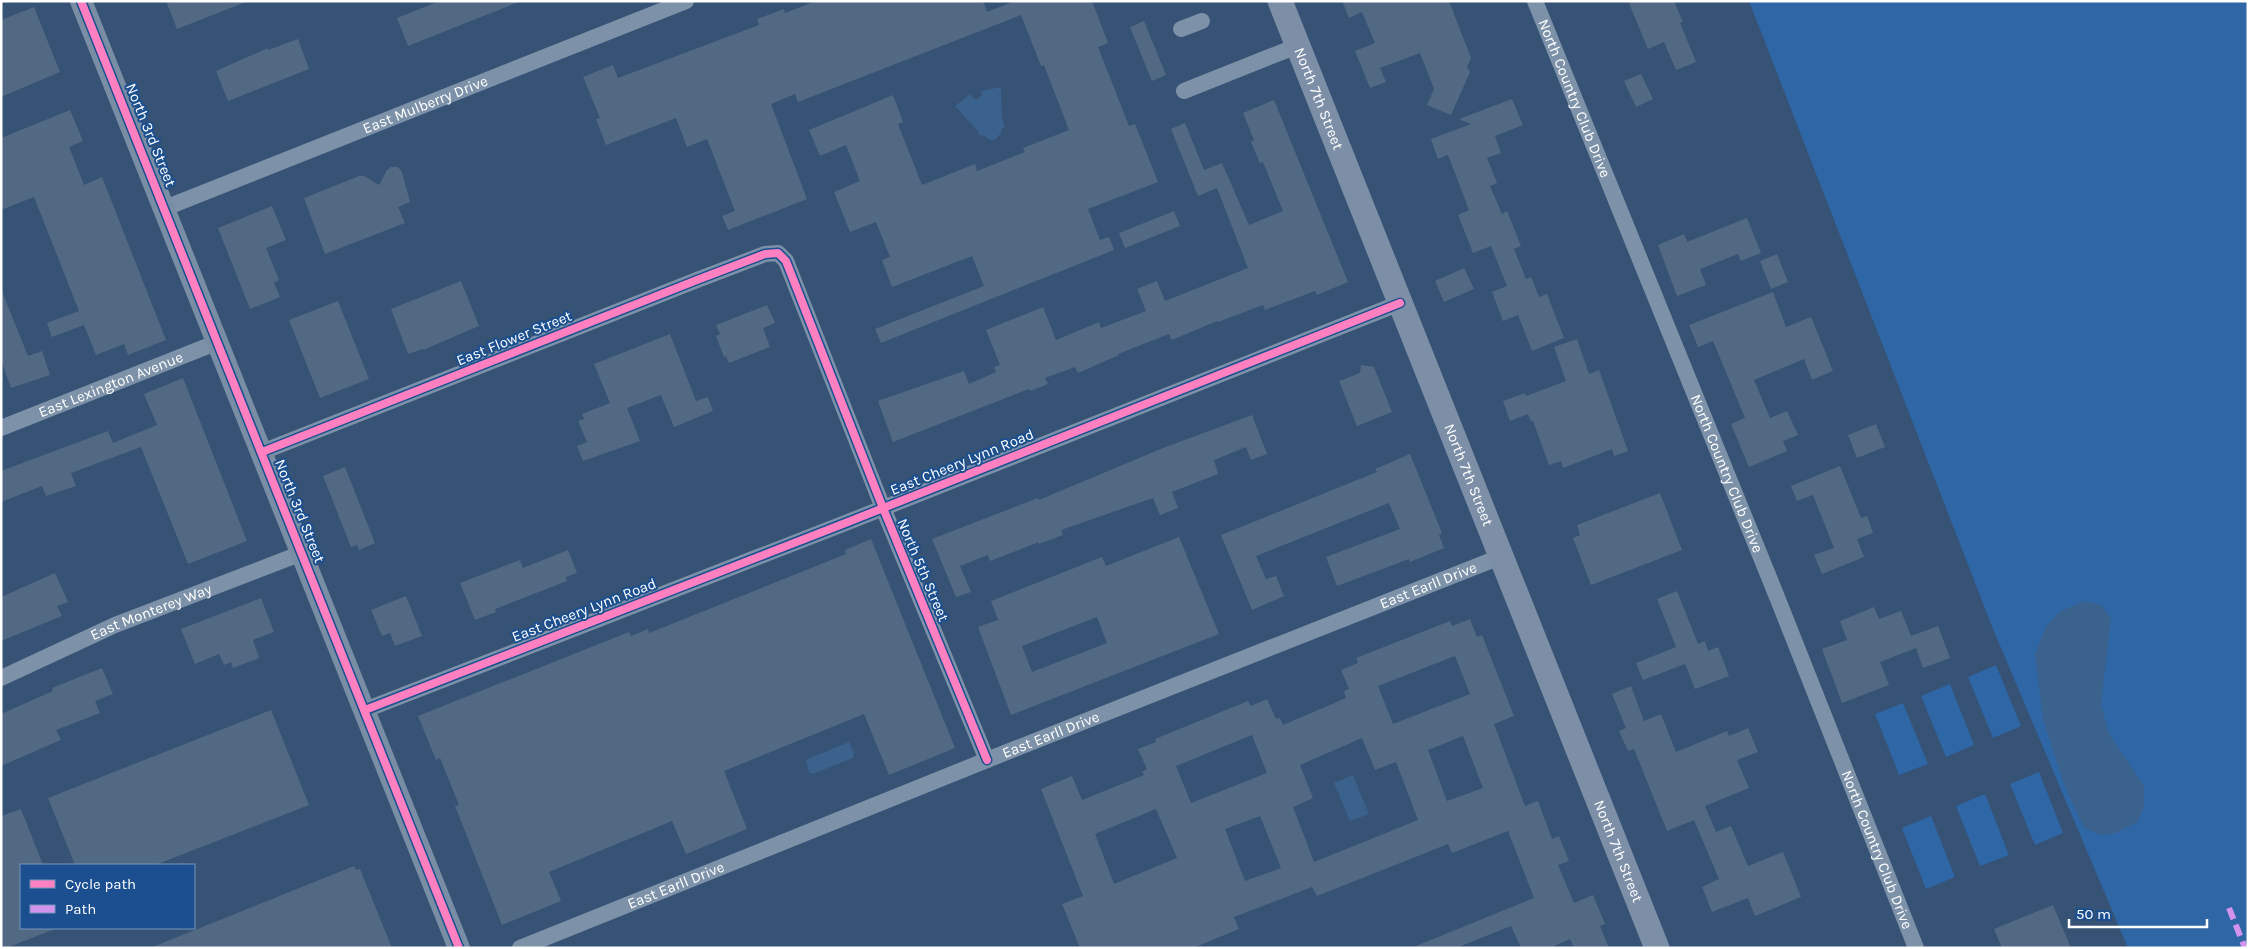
<svg xmlns="http://www.w3.org/2000/svg" width="2249" height="949" viewBox="0 0 2249 949" font-family="Karla,sans-serif">
  <style>
    .green { fill: #2f66a5 }
    .water { fill: #3b618d }
    .building { fill: #526984; fill-rule: evenodd }
    .lines { fill: none; stroke-linecap: round; stroke-linejoin: round }
    .street { stroke: #7d92a8; stroke-width: 16 }
    .secondary { stroke: #798da4; stroke-width: 22 }
    .primary { stroke: #7d8ea7; stroke-width: 25 }
    .quiet { stroke: #d193ec; stroke-width: 6; stroke-dasharray: 12 6; stroke-linecap: butt }
    .cycleway-casing { stroke: #1b4f8f; stroke-width: 11 }
    .cycleway { stroke: #ff80c0; stroke-width: 8 }
    .labels { text-anchor: middle; dominant-baseline: central; stroke-width: 4; stroke-linejoin: round; paint-order: stroke }
    .street-label { font-size: 15px; fill: #fff; stroke: #1b4f8f }
  </style>
  <rect width="100%" height="100%" fill="#365274"/>
  <path class="green" d="M1749,1H2248V948H2128L1993,629Z
    M1996,665L2021,726L1993,738L1968,677Z
    M1950,684L1974,745L1946,757L1921,696Z
    M1903,703L1928,764L1899,775L1875,714Z
    M2039,772L2063,833L2035,845L2010,784Z
    M1985,794L2009,855L1980,866L1956,806Z
    M1931,816L1955,877L1926,889L1902,828Z"/>
  <path class="water" d="M996,88H1001L1002,119L1005,127L1001,129V133L995,140H990L983,135L980,136L977,130L955,106L971,94L973,98L977,99L982,95L981,91Z
    M2085,601L2101,605L2111,619L2101,704L2109,734L2144,786V807L2137,822L2116,833L2101,835L2084,828L2064,784L2043,719L2035,655L2046,626L2061,611Z
    M849,742L854,753L853,758L813,774L809,772L806,761L810,758Z
    M1353,775L1369,814L1350,821L1334,783Z"/>
  <path class="building" d="M166,1H245L246,2L177,29Z
    M440,1H519V2L408,46L397,18Z
    M816,1H983L987,12L1015,1H1092L1108,43L1098,47L1129,126L1135,124L1158,182L1088,209L1100,240L1109,237L1114,250L881,343L875,329L984,286L972,256L892,287L882,260L890,257L876,222L850,232L834,192L860,181L846,145L820,156L809,130L893,95L903,122L898,124L922,185L975,164L977,171L1025,152L1023,148L1069,130L1044,65L1041,66L1021,15L798,102L795,94L771,104L807,199L728,230L722,216L735,211L707,139L687,147L676,118L606,145L596,119L600,118L583,77L613,65L618,78L759,25L757,19L784,9L785,13Z
    M1342,1H1449L1471,58L1467,67L1470,72L1451,115L1427,105L1434,89L1420,53L1380,68L1386,82L1370,88L1355,51L1375,43L1362,12L1349,18Z
    M1628,1H1674L1683,22L1680,23L1696,62L1676,70L1664,42L1648,49Z
    M34,7L60,72L1,97V20Z
    M1144,21L1166,75L1152,81L1130,27Z
    M298,39L309,69L228,101L216,71L268,48V50Z
    M1641,74L1653,99L1636,107L1624,81Z
    M1512,99L1523,125L1495,136L1501,153L1487,158L1497,183L1490,186L1502,214L1507,211L1521,246L1514,249L1526,279L1531,277L1539,297L1547,294L1564,338L1532,351L1518,315L1503,321L1492,292L1507,286L1491,246L1473,253L1458,215L1469,210L1448,155L1438,159L1431,139L1471,124L1459,119Z
    M1274,100L1348,282L1317,295L1315,291L1265,310L1263,305L1218,322L1217,321L1172,340L1169,334L1118,354L1119,355L1078,373L1075,367L1045,378L1048,384L1030,391L1029,389L893,442L878,401L964,371L969,384L996,372L994,367L1000,365L986,330L1043,307L1056,340L1099,322L1101,328L1146,311L1137,289L1157,281L1165,301L1248,268L1217,188L1198,196L1171,129L1185,123L1204,170L1222,163L1249,225L1283,211L1263,162L1260,163L1251,142L1254,140L1243,113Z
    M70,110L83,141L69,147L84,185L102,177L166,340L128,355L124,344L96,355L84,325L52,337L47,323L79,311L34,197L1,210V138Z
    M391,167H398L402,172L410,202L398,207L405,223L325,254L304,198L359,176H364L379,185L387,170Z
    M272,206L286,240L266,248L279,280L274,283L280,297L250,309L218,228Z
    M1174,211L1180,226L1125,248L1119,233Z
    M1747,218L1761,253L1741,261L1738,254L1700,269L1706,285L1677,296L1658,245L1684,234L1687,242Z
    M1777,254L1788,282L1771,289L1760,261Z
    M1464,268L1474,289L1444,302L1435,281Z
    M461,281L479,326L423,350V349L408,354L391,309Z
    M1,289L28,356L42,351L50,375L11,388L1,360Z
    M1773,292L1786,327L1811,317L1833,371L1812,380L1804,359L1754,380L1770,418L1787,411L1798,435L1783,441L1787,451L1749,467L1731,424L1745,418L1713,341L1698,347L1689,325Z
    M338,301L369,379L320,398L289,320Z
    M767,305L775,323L763,328L770,347L729,363L726,356L724,357L716,336L720,334L716,325Z
    M670,334L696,401L708,397L713,411L674,427L661,395L627,408L640,441L583,461L577,446L587,442L578,421L584,419L582,414L610,403L594,364Z
    M1577,339L1589,374L1599,370L1628,451L1614,456L1612,449L1563,468L1561,461L1549,465L1533,421H1531L1528,414L1510,421L1503,401L1525,393L1526,396L1566,381L1554,347Z
    M1361,365L1374,367L1392,412L1357,426L1339,381L1360,373Z
    M183,378L247,541L188,564L141,447L71,473L76,486L46,496L42,486L1,502V471L108,431L113,443L157,425L144,394Z
    M1252,415L1267,454L1251,460L1246,447L1214,460L1218,474L1172,492L1178,508L1160,515L1153,498L1061,530L1063,535L1039,544V542L990,561L988,555L960,566L971,592L956,597L932,539L1038,498L1039,500L1163,448Z
    M1876,424L1885,447L1857,458L1848,435Z
    M1410,454L1442,533L1439,535L1444,548L1410,562L1409,559L1337,586L1326,557L1400,529L1389,503L1256,556L1266,579L1276,576L1284,596L1252,610L1221,535L1377,472L1375,469Z
    M1840,466L1861,518L1867,516L1873,533L1857,539L1864,557L1822,574L1814,555L1834,548L1813,495L1797,501L1791,486Z
    M345,467L375,543L359,550L357,545L351,547L323,476Z
    M1660,493L1682,550L1591,585L1573,538L1580,535L1577,525Z
    M1179,537L1219,634L1011,715L978,627L998,620L991,601L1102,557L1106,566ZM1097,617L1107,643L1032,672L1022,646Z
    M871,539L955,748L889,775L864,714L724,771L747,829L686,854L672,821L549,872L561,901L502,925L455,806L459,805L440,758L436,760L418,716L629,632L631,636L648,629L649,633L846,554L845,550Z
    M568,550L577,573L566,577L567,581L495,609L496,612L475,620L460,583L520,560L523,568Z
    M55,573L68,602L57,606L62,616L1,641V597Z
    M1677,591L1698,644L1705,641L1708,651L1718,647L1729,676L1695,689L1685,664L1643,680L1636,663L1676,647L1657,599Z
    M406,596L422,636L395,646L390,633L382,636L371,610Z
    M261,598L274,632L253,640L259,658L233,668L231,662L224,665L219,654L195,664L181,629Z
    M1874,607L1879,619L1901,611L1911,636L1938,626L1950,658L1923,668L1916,648L1880,662L1889,685L1842,703L1822,649L1847,640L1840,621Z
    M1470,619L1477,637L1482,635L1514,716L1494,724L1525,806L1538,801L1552,839L1559,836L1569,861L1558,865L1574,903L1593,895L1605,924L1600,926L1609,948H1574L1570,939L1550,948H1521L1511,926L1456,948H1411L1534,898L1508,831L1452,853L1448,844L1317,896L1312,887L1234,917L1239,929L1193,948H1080L1062,904L1083,896L1041,789L1072,776L1082,800L1144,775L1142,772L1147,769L1138,749L1156,742L1155,739L1248,701L1251,706L1267,699L1276,719L1280,718L1283,725L1346,698L1344,691L1349,689L1341,670L1358,663L1356,658L1450,621L1452,626ZM1455,656L1470,694L1393,724L1378,686ZM1252,735L1267,773L1191,803L1176,766ZM1463,736L1483,788L1447,801L1428,750ZM1362,738L1375,770L1396,762L1418,820L1314,862L1293,807L1313,798L1300,765ZM1156,809L1177,858L1114,884L1095,834ZM1260,816L1281,868L1245,881L1225,829Z
    M102,668L113,694L95,701L100,713L56,730L61,740L1,766V714L53,691L52,688Z
    M1631,686L1644,721L1661,714L1676,752L1727,731L1729,736L1748,728L1758,752L1737,760L1749,788L1705,806L1716,832L1731,826L1748,866L1783,852L1801,897L1755,916L1748,898L1712,912L1702,887L1719,879L1694,820L1667,831L1634,749L1628,751L1619,731L1626,728L1612,694Z
    M271,710L309,805L155,865H75L48,798Z
    M21,809L43,865H21V928L55,929L6,948H1V816Z
    M354,866L356,870L360,869L392,948H150Z
    M2053,905L2071,948H2002L1994,929Z"/>
  <g class="lines">
    <g class="street">
      <path id="s1" d="M1535,1L1777,597L1916,948"/>
      <path d="M1181,29L1202,21"/>
      <path d="M1184,91L1297,46"/>
      <path id="s2" d="M165,208L686,1"/>
      <path id="s3" d="M1,428L218,342"/>
      <path d="M262,452L697,280L765,254L778,253L786,261L883,508L987,760"/>
      <path id="s4" d="M1,678L115,625L302,553"/>
      <path d="M365,710L848,522L1400,303"/>
      <path id="s5" d="M520,948L992,758L1500,557"/>
    </g>
    <path class="secondary" d="M81,1L459,948"/>
    <path class="primary" id="s6" d="M1280,1L1657,948"/>
    <path class="quiet" d="M2229,908L2245,948"/>
    <g class="cycleway-casing">
      <path id="cycleway" d="M81,1L459,948
        M262,452L697,280L765,254L778,253L786,261L883,508L987,760
        M365,710L848,522L1400,303"/>
    </g>
    <use href="#cycleway" class="cycleway"/>
  </g>
  <g class="labels">
    <g class="street-label">
      <text stroke="none"><textPath href="#s6" startOffset="105">North 7th Street</textPath></text>
      <text stroke="none"><textPath href="#s1" startOffset="105">North Country Club Drive</textPath></text>
      <text stroke="none"><textPath href="#s2" startOffset="280">East Mulberry Drive</textPath></text>
      <text transform="translate(151 135) rotate(68)">North 3rd Street</text>
      <text transform="translate(514 338) rotate(-22)">East Flower Street</text>
      <text stroke="none"><textPath href="#s3" startOffset="118">East Lexington Avenue</textPath></text>
      <text transform="translate(962 462) rotate(-22)">East Cheery Lynn Road</text>
      <text stroke="none"><textPath href="#s1" startOffset="510">North Country Club Drive</textPath></text>
      <text stroke="none"><textPath href="#s6" startOffset="510">North 7th Street</textPath></text>
      <text transform="translate(300 511) rotate(68)">North 3rd Street</text>
      <text transform="translate(923 570) rotate(67)">North 5th Street</text>
      <text stroke="none"><textPath href="#s5" startOffset="978">East Earll Drive</textPath></text>
      <text transform="translate(584 610) rotate(-21)">East Cheery Lynn Road</text>
      <text stroke="none"><textPath href="#s4" startOffset="164">East Monterey Way</textPath></text>
      <text stroke="none"><textPath href="#s5" startOffset="572">East Earll Drive</textPath></text>
      <text stroke="none"><textPath href="#s1" startOffset="915">North Country Club Drive</textPath></text>
      <text stroke="none"><textPath href="#s6" startOffset="915">North 7th Street</textPath></text>
      <text stroke="none"><textPath href="#s5" startOffset="168">East Earll Drive</textPath></text>
    </g>
  </g>
  <rect width="2249" height="949" fill="none" stroke="#ffffff" stroke-width="5"/>
  <rect x="20" y="864" width="175" height="65" fill="#1b4f8f" stroke="#7695bc"/>
  <rect x="30" y="880" width="25" height="8" fill="#ff80c0" stroke="#7695bc"/>
  <text x="65" y="889" font-size="15" fill="#ffffff">Cycle path</text>
  <rect x="30" y="905" width="25" height="8" fill="#d193ec" stroke="#7695bc"/>
  <text x="65" y="914" font-size="15" fill="#ffffff">Path</text>
  <path d="M2069 919v8h138v-8" fill="none" stroke="#ffffff" stroke-width="2.5"/>
  <text x="2076" y="919" font-size="15" fill="#ffffff" stroke="#1b4f8f" stroke-width="4" paint-order="stroke">50 m</text>
</svg>
